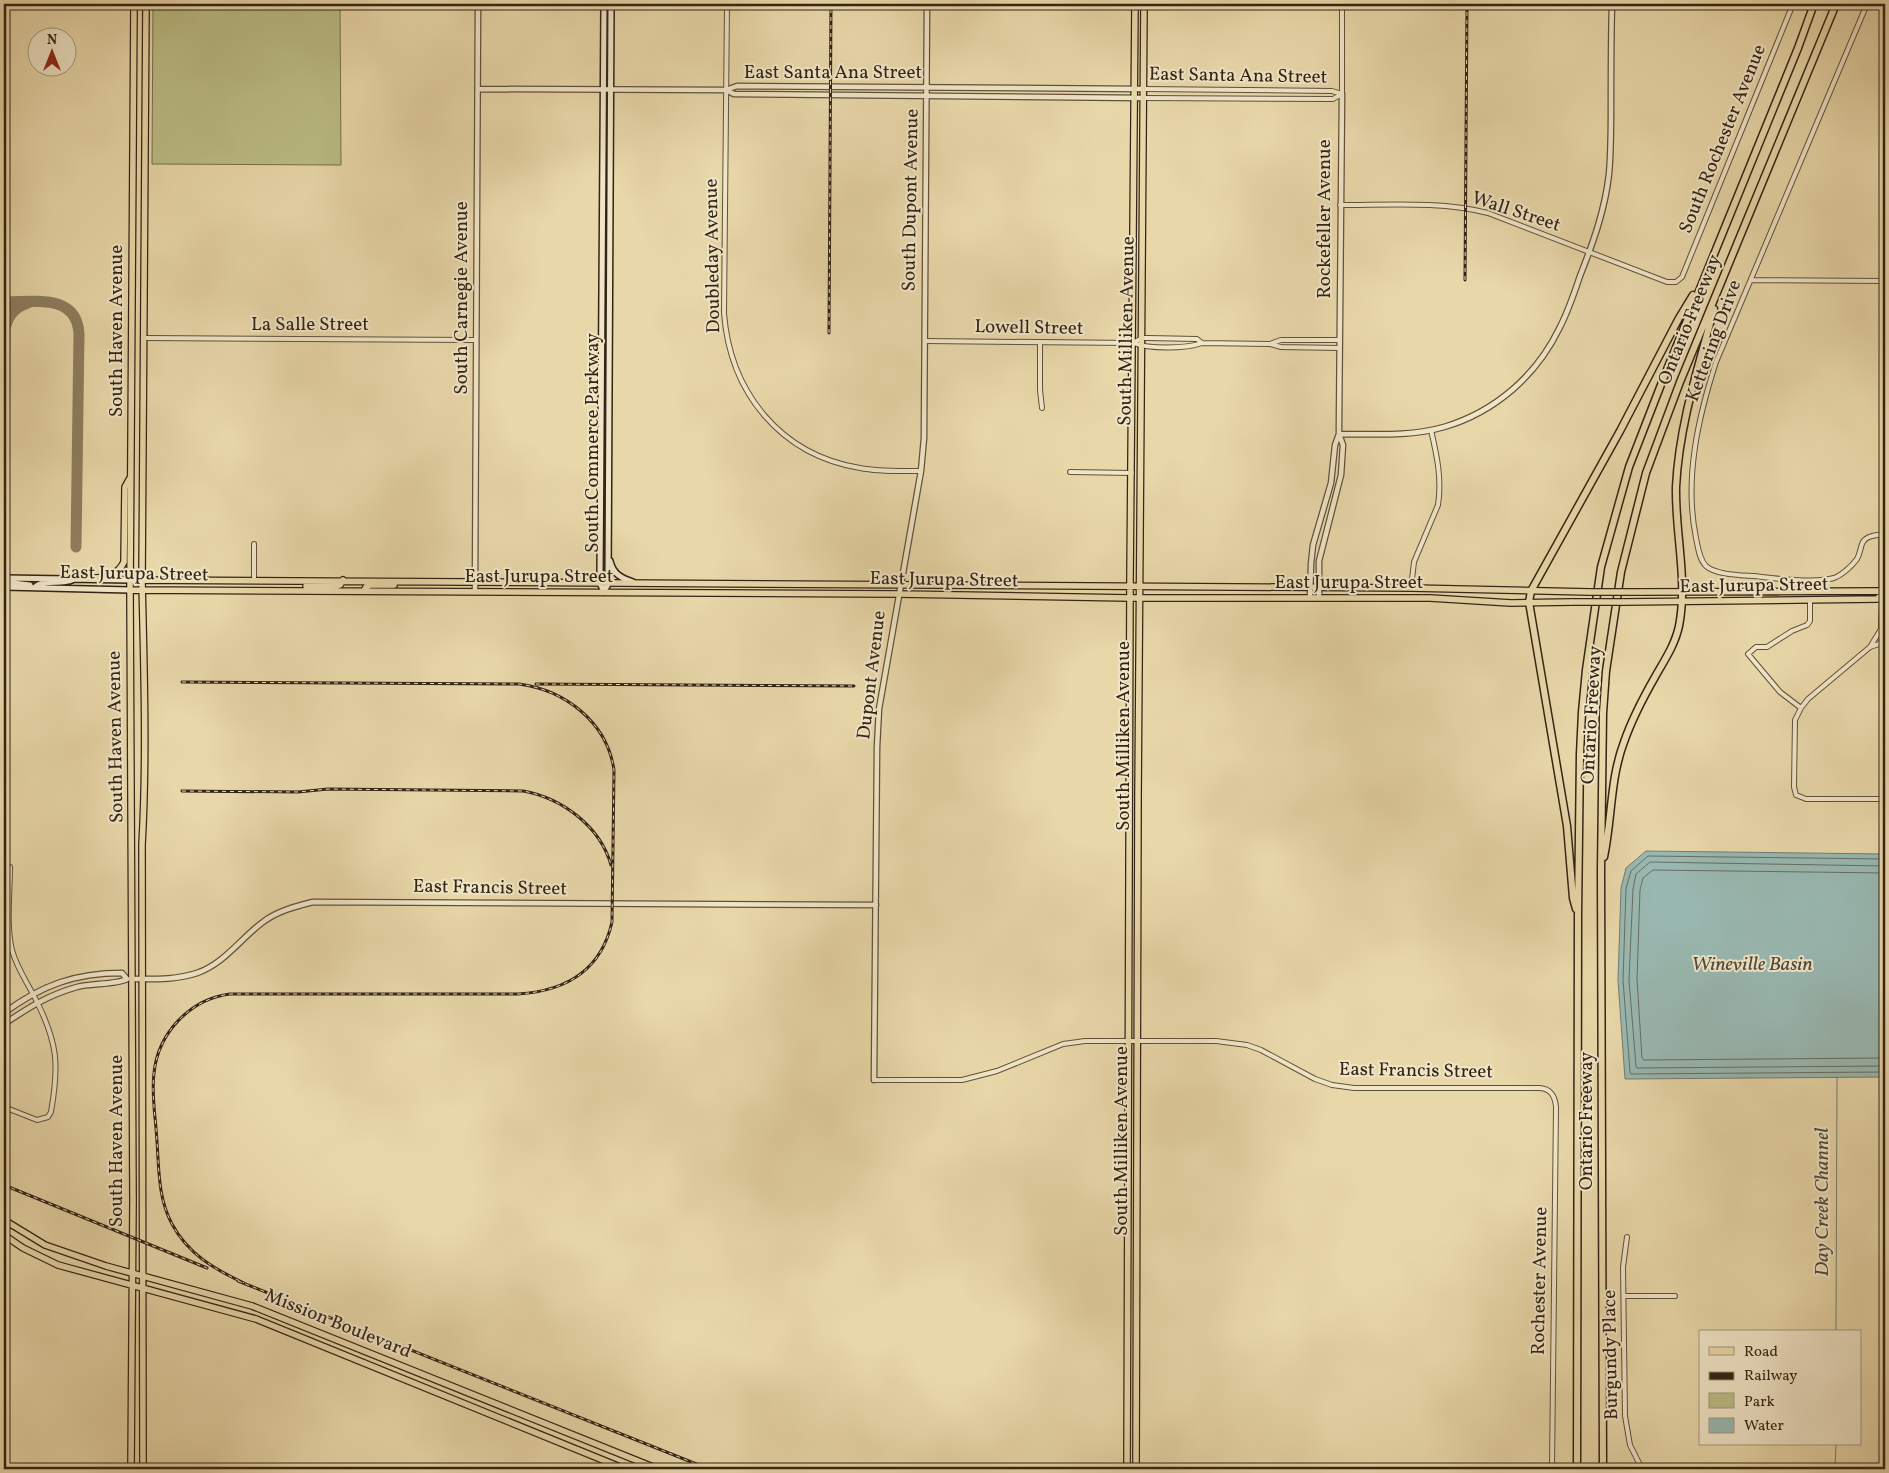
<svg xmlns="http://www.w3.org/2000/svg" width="1889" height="1473" viewBox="0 0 1889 1473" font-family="Vollkorn,serif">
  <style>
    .green { fill: #bbbd84; stroke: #77704c }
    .water { fill: #99b8b1; stroke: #707d73 }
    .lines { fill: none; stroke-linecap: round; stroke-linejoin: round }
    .shore { stroke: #666e63; stroke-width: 1 }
    .stream { stroke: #707d73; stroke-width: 1 }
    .taxiway { stroke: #8e7e5f; stroke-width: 11 }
    .minor-casing { stroke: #60513a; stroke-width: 6 }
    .tertiary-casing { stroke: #60513a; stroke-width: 7 }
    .secondary-casing { stroke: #332415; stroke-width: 8 }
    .primary-casing { stroke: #332415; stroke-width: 8 }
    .motorway-casing { stroke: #332415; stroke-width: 9 }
    .minor { stroke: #f0e5c7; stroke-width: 4 }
    .tertiary { stroke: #f0e5c7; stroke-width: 4.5 }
    .secondary { stroke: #f0e5c7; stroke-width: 5 }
    .primary { stroke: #e8d7a9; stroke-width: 5.5 }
    .motorway { stroke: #e8d7a9; stroke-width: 6 }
    .rail-casing { stroke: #332415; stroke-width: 3 }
    .rail { stroke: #f0e5c7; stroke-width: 1; stroke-dasharray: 4; stroke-linecap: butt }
    .primary-bridge-casing { stroke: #332415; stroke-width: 8; stroke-linecap: butt }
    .primary-bridge { stroke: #e8d7a9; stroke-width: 5.5 }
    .labels { text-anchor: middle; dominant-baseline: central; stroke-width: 4; stroke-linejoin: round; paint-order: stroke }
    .street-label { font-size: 19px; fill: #332415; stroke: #f0e5c7 }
    .water-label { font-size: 20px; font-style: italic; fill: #4c493c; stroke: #f0e5c7 }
  </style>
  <rect width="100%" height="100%" fill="#e8d7a9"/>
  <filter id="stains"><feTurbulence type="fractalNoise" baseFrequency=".004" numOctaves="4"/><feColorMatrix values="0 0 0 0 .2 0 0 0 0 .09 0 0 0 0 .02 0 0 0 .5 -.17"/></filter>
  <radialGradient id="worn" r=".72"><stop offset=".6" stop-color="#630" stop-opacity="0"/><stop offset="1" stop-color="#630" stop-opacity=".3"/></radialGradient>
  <path class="green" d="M153,4H340L341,165L152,164Z"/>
  <path class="water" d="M1646,851L1885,854V1077L1625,1079L1618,980L1621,888L1626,868Z"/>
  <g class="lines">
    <path class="shore" d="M1885,859L1648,856L1631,871L1626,889L1623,980L1630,1072L1631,1074L1885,1072
      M1885,866L1650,862L1636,874L1633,889L1629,980L1636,1066L1637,1068L1885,1066
      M1885,873L1653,870L1643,878L1640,890L1637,979L1642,1058L1644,1060L1885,1058"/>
    <path class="stream" d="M1836,1332L1837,1078
      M1835,1469L1836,1444"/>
    <path class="taxiway" d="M4,302C33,302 77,293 79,334L76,547
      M4,527L5,329C8,315 15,307 28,303"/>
    <g class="minor-casing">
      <path id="minor" d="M727,4L724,313C730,392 780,455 860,468C880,472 901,471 921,471
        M1867,4L1716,362C1698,418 1684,479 1696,538C1698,547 1699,559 1706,566C1717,576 1747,575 1762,577C1779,579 1817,583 1834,578C1842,575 1852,566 1857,559C1862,551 1859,541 1869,537C1874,535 1879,535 1884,534
        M1143,89L1332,91L1342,94
        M1342,94V4
        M1143,98L1333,99L1342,94
        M1340,205C1389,205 1441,201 1488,213L1667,282H1676L1682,277L1793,4
        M1751,280L1885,281
        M144,338L476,340
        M925,341L1133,343C1149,349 1185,349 1202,343L1270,344L1281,347L1339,348
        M1040,342V390L1042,408
        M1133,343L1142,338H1148L1197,339L1202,343
        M1270,344L1281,340H1340
        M1070,472L1132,473
        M254,580V544
        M1411,588L1414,562L1438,505C1442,479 1437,456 1431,430
        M1885,636L1879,644L1870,647L1808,699L1801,708L1795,720L1794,787L1796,795L1806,799H1885
        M1870,647L1881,629L1882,595
        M1801,708L1780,692L1748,654L1756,647H1767L1792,631L1807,625L1810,621V600
        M874,1080H962L997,1071L1063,1044L1085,1041H1216L1247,1045L1261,1050L1315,1079L1332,1085L1354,1088H1540C1551,1089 1555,1096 1556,1107L1552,1469
        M4,1107L37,1120L48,1117L51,1112C59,1066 58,1044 37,1002C29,985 17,969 12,950C6,926 10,892 10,867
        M1627,1237L1623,1267L1625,1416L1630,1445L1642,1469
        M1624,1296H1675"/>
    </g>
    <g class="tertiary-casing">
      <path id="tertiary" d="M478,89L726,90L737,86L1143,89
        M726,90L734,94L1143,98
        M1339,434C1374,434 1410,437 1444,427C1495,412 1536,376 1559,329C1568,312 1574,294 1580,276C1593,243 1605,210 1609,174C1611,152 1611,129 1611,106C1611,72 1611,38 1612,4
        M475,592L478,4
        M1882,595V540L1884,534L1885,515
        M1310,597L1311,564L1313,545L1331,483L1335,445L1339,434
        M1319,597V561L1341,475L1343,445L1339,434V425L1342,94
        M132,979C153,979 176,980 197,973C225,963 240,939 263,922C277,911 297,906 313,902L876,905
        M4,1013C42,985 75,973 122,973L127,979C116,985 91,983 77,987C48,995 28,1008 4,1024
        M874,1080L877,747L879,709L921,471L924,438L927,4
        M636,1469L639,1462"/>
    </g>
    <g class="secondary-casing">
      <path id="secondary" d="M604,4L600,576V583L604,592
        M610,561C613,574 621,578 633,582
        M4,578L131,580
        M4,582L30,585
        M4,587L130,590
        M35,587C44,579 61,585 72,580
        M604,592L608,584L611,4"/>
    </g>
    <g class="primary-casing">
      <path id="primary" d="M89,579C103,577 117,577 124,562L125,487L130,478
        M131,580L1411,588L1590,592
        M306,586H337L340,585L343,580
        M130,590L898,594L1130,598H1430L1511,603L1572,602
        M364,591L366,587L370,585H394
        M1641,592L1879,591L1885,595
        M1623,602L1877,599L1882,595
        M4,1220L45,1245L106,1266L252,1306L658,1469
        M4,1235L23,1248L58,1265L256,1319L625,1469
        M131,1469L133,1201L130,590L134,4
        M143,1469L142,845C147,757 144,669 142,581L146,4
        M1127,1469L1130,579L1135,4
        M1136,1469L1138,798L1144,4"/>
    </g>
    <g class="motorway-casing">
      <path id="motorway" d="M1604,857C1612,819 1610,779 1624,742C1632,719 1643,698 1655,677C1664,661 1675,645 1679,626C1688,580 1675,533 1676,487C1679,426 1698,368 1714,309
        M1576,909L1573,898L1567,826L1529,602L1531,591L1620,431L1679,318L1693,295
        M1577,1469L1578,916L1580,754L1582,712L1586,670L1601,567L1629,467L1664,377L1798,48L1814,4
        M1603,1469L1601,871L1603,713L1606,671L1621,572L1646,473L1680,382L1836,4"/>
    </g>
    <use href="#minor" class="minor"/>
    <use href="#tertiary" class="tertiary"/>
    <use href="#secondary" class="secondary"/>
    <use href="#primary" class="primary"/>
    <use href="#motorway" class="motorway"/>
    <g class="rail-casing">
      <path id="rail" d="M1465,280L1467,4
        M829,333L831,4
        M182,682L519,684C565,690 607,722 614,770L612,922C601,971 566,991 518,994H230C190,999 158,1033 154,1073C151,1095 156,1119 157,1142C159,1169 158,1198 172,1224C188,1254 214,1269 244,1283
        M536,684L854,686
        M182,791L298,792L328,789L523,791C562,798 600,826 611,865
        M4,1185L207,1268
        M238,1281L709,1469"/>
    </g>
    <use href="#rail" class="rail"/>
    <g class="primary-bridge-casing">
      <path id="primary-bridge" d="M1590,592H1641
        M1572,602H1623"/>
    </g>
    <use href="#primary-bridge" class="primary-bridge"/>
  </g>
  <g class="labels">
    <g class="street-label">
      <text x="833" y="73">East Santa Ana Street</text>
      <text transform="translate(1238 76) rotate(1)">East Santa Ana Street</text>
      <text transform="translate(1723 139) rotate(-68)">South Rochester Avenue</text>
      <text transform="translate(911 200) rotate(-89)">South Dupont Avenue</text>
      <text transform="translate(1516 212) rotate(18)">Wall Street</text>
      <text transform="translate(1325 219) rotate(-90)">Rockefeller Avenue</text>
      <text transform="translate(713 256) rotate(-91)">Doubleday Avenue</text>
      <text transform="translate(462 298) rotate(-90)">South Carnegie Avenue</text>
      <text transform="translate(1690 320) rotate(-68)">Ontario Freeway</text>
      <text x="310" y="325">La Salle Street</text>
      <text transform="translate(1029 328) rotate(1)">Lowell Street</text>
      <text transform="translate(117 331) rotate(-90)">South Haven Avenue</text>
      <text transform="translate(1127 331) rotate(-89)">South Milliken Avenue</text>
      <text transform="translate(1714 341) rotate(-70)">Kettering Drive</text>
      <text transform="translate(593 443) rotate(-90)">South Commerce Parkway</text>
      <text transform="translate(134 574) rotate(1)">East Jurupa Street</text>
      <text x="539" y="577">East Jurupa Street</text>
      <text transform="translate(944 580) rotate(1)">East Jurupa Street</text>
      <text x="1349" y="583">East Jurupa Street</text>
      <text transform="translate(1754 586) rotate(-1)">East Jurupa Street</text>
      <text transform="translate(872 675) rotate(-83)">Dupont Avenue</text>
      <text transform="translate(1592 715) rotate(-87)">Ontario Freeway</text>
      <text transform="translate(1124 736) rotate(-90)">South Milliken Avenue</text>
      <text transform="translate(116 737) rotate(-91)">South Haven Avenue</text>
      <text transform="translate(490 888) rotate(1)">East Francis Street</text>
      <text transform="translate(1416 1071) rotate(1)">East Francis Street</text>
      <text transform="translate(1587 1121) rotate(-90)">Ontario Freeway</text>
      <text transform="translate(117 1141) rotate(-90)">South Haven Avenue</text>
      <text transform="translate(1122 1141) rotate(-90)">South Milliken Avenue</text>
      <text transform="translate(1540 1281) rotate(-89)">Rochester Avenue</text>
      <text transform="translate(338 1324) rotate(22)">Mission Boulevard</text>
      <text transform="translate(1611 1355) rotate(-91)">Burgundy Place</text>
    </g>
    <g class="water-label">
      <text x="1752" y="965">Wineville Basin</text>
      <text transform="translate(1823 1202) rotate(-90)">Day Creek Channel</text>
    </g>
  </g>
  <rect width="1889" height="1473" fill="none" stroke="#e8d7a9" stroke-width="20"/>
  <rect x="5" y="5" width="1879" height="1463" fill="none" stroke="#332415" stroke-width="2.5"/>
  <rect x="10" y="10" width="1869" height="1453" fill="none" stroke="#332415"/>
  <rect x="1699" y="1330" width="162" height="115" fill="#f0e5c7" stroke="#a49880"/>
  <rect x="1709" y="1347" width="25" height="8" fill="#e8d7a9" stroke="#a49880"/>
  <text x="1744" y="1356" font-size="15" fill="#332415">Road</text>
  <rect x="1709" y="1372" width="25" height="8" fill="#332415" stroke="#a49880"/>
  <text x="1744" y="1380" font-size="15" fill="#332415">Railway</text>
  <rect x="1709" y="1393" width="25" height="15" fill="#bbbd84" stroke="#a49880"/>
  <text x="1744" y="1406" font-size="15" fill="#332415">Park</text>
  <rect x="1709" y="1418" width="25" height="15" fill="#99b8b1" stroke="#a49880"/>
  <text x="1744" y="1430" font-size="15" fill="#332415">Water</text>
  <g transform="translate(52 52)"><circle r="24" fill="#f0e5c7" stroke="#a49880"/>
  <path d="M0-4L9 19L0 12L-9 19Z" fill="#8f2418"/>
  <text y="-8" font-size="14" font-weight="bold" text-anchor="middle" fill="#332415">N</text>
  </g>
  <rect width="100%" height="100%" filter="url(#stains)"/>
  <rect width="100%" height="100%" fill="url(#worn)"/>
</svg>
